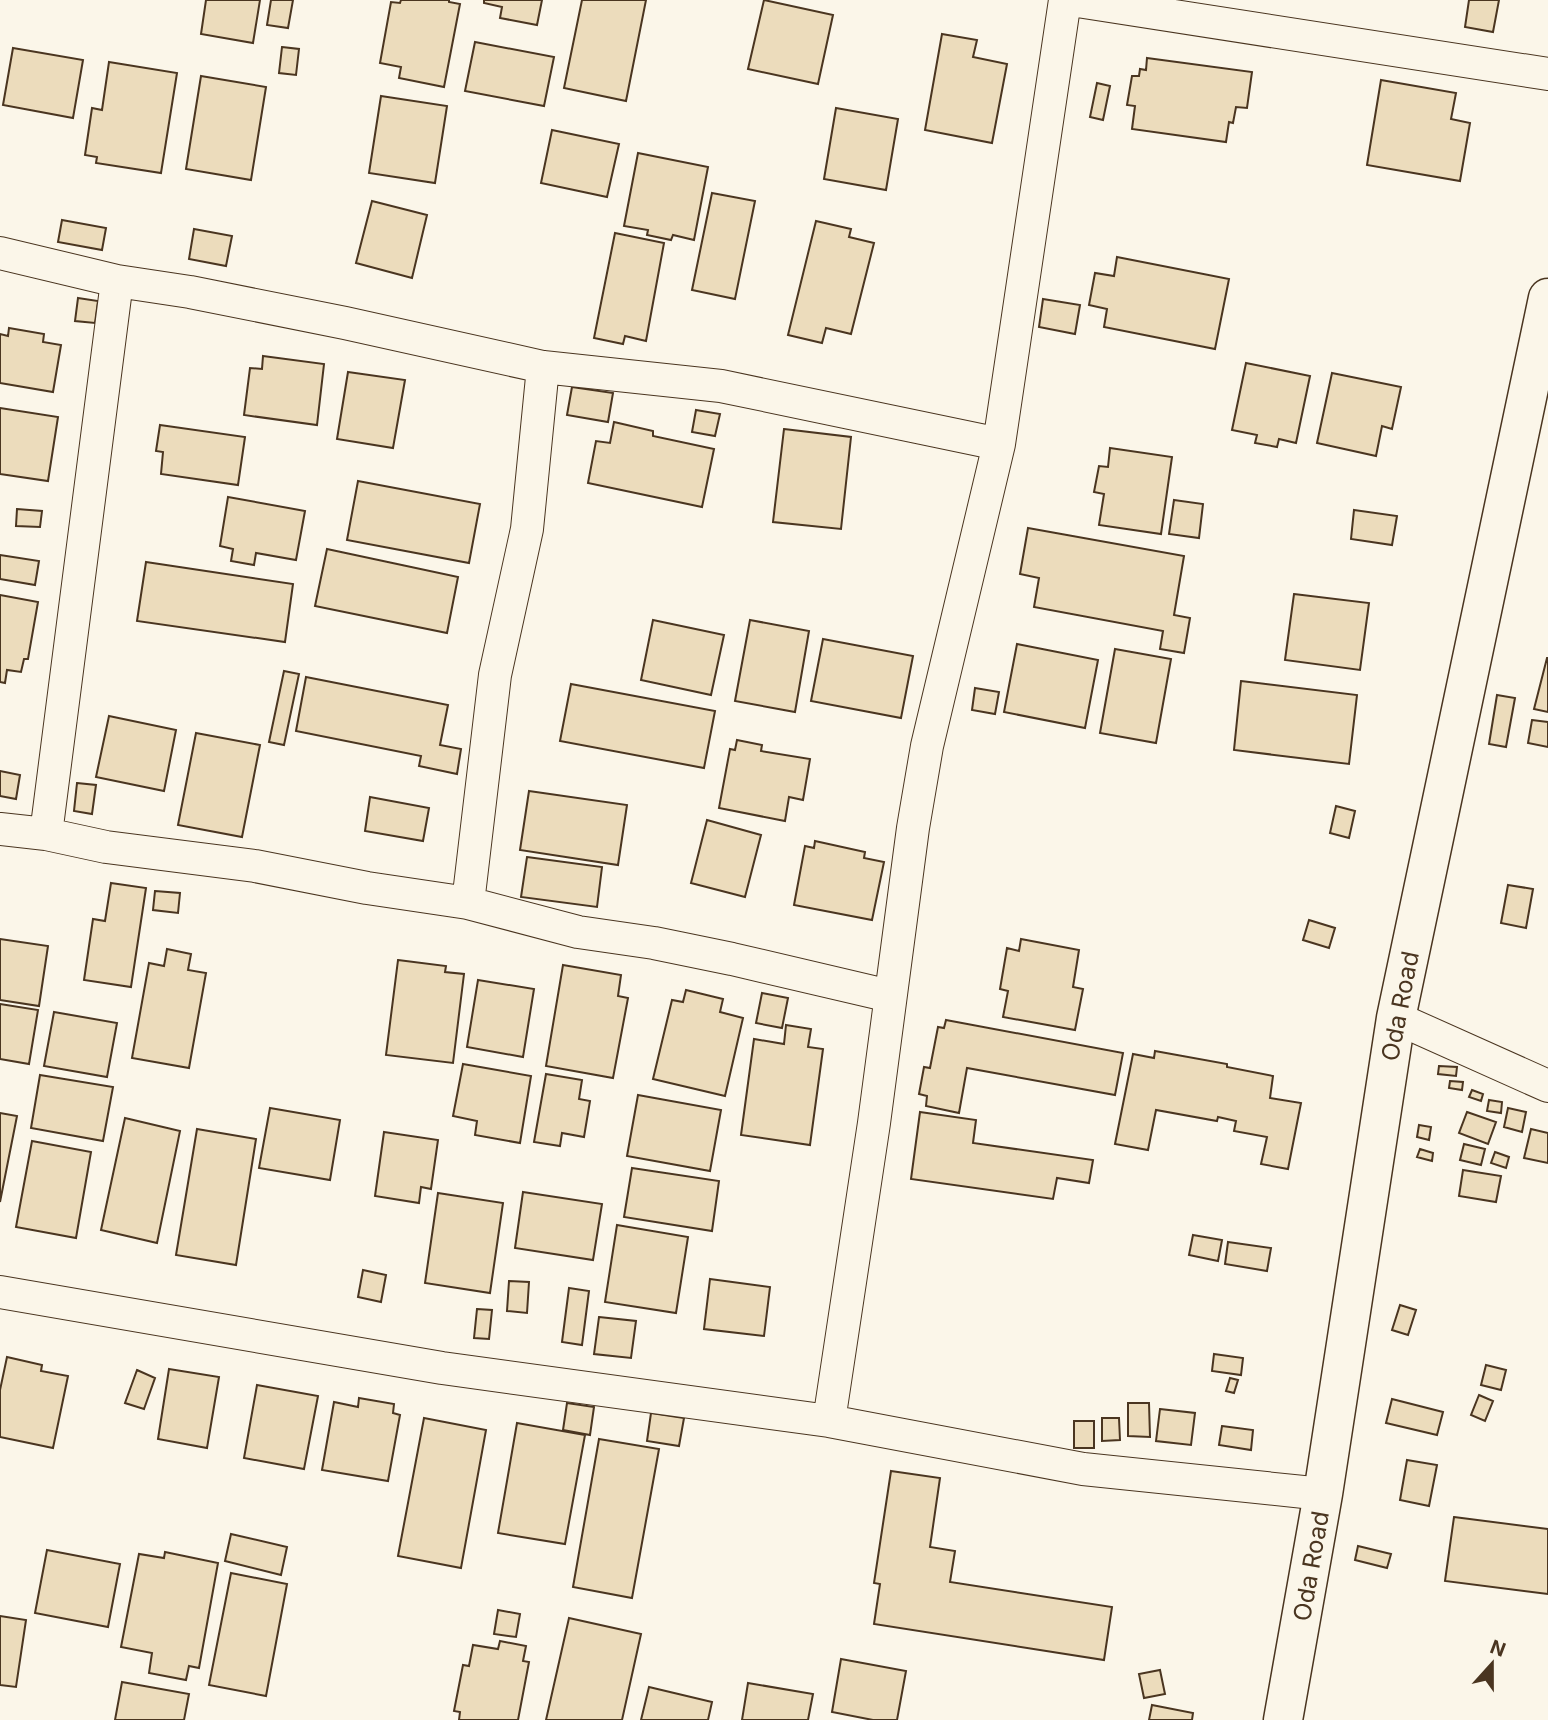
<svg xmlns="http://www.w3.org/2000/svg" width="1548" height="1720" viewBox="0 0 1548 1720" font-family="Inter,sans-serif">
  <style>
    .building { fill: #ecdcbc; stroke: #4a3520; stroke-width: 2 }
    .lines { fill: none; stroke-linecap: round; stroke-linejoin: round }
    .minor-casing { stroke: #4a3520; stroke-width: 34 }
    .tertiary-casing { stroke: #4a3520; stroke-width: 41 }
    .minor { stroke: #fbf6e9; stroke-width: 32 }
    .tertiary { stroke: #fbf6e9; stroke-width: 38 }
    .labels { text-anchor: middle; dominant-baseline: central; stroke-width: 5; stroke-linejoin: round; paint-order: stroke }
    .street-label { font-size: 24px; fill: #4a3520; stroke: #fbf6e9 }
  </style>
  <rect width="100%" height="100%" fill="#fbf6e9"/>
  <path class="building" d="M206,0H260L253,43L201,34Z
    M271,0H293L288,28L267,25Z
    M401,0H449V2L460,4L444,87L399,78L401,67L380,63L391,2L400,3Z
    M484,0H542L537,25L500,18L502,7L484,3Z
    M582,0H646L626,101L564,88Z
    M764,0L833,15L818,84L748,69Z
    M1469,0H1499L1493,32L1465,27Z
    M942,34L977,40L973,57L1007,64L992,143L925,130Z
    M475,42L554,57L544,106L465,91Z
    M282,47L299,49L296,75L279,73Z
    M13,48L83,60L73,118L3,105Z
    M1147,58L1252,72L1247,108L1236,107L1233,123L1229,122L1226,142L1132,129L1135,106L1127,105L1132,76H1139L1140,69L1146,70Z
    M109,62L177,73L161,173L96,163L97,157L85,155L92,108L102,110Z
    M201,76L266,87L251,180L186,169Z
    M1381,80L1456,93L1451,119L1470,123L1460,181L1367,165Z
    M1097,83L1110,86L1103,120L1090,117Z
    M381,96L447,106L435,183L369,173Z
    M836,108L898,119L886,190L824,179Z
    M552,130L619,144L607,197L541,183Z
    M638,153L708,167L694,240L673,235L671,240L647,235L648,230L624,226Z
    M712,193L755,201L735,299L692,290Z
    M372,201L427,215L412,278L356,263Z
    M62,220L106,228L102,250L58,242Z
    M816,221L851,229L849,237L874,243L851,334L826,328L822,343L788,335Z
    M194,229L232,236L226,266L189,259Z
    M615,233L664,243L646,341L625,336L623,344L594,338Z
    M1117,257L1229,279L1215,349L1104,327L1107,309L1089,305L1095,273L1114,276Z
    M78,298L98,301L95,323L75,321Z
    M1043,299L1080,305L1075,334L1039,327Z
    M9,328L44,334L43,342L61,345L53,392L0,383V334L8,336Z
    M263,356L324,364L317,425L244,415L250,368L262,369Z
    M1246,363L1310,376L1296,443L1279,439L1277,447L1255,443L1257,435L1232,430Z
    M348,372L405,380L393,448L337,439Z
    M1332,373L1401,387L1392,429L1382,426L1376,456L1317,443Z
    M572,387L613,393L608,422L567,415Z
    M0,408L58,417L48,481L0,474Z
    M696,410L720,414L715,436L692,432Z
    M614,422L653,431V436L714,449L702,507L588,483L596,441L610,443Z
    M160,425L245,437L238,485L161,474L163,452L156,451Z
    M784,429L851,437L841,529L773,522Z
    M1110,448L1172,457L1161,534L1099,525L1104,494L1094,492L1099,466L1108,467Z
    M358,481L480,504L469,563L347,540Z
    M228,497L305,511L296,560L256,553L254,565L231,561L233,549L220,546Z
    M1174,500L1203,504L1199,538L1169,534Z
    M17,509L42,511L40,527L16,526Z
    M1354,510L1397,516L1392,545L1351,539Z
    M1028,528L1184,556L1174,615L1190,618L1184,653L1160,649L1163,631L1034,607L1039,578L1020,574Z
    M327,549L458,577L447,633L315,606Z
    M0,555L39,561L35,585L0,579Z
    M146,562L293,584L285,642L137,621Z
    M1294,594L1369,603L1360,670L1285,660Z
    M0,595L38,602L28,659H24L21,672L7,670L5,683L0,682Z
    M653,620L724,635L711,695L641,680Z
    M750,620L809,631L795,712L735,701Z
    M823,639L913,656L901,718L811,701Z
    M1017,644L1098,660L1085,728L1004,712Z
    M1115,649L1171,659L1156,743L1100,733Z
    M1547,658H1548V712L1534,709Z
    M284,671L299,674L284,745L269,742Z
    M306,677L448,705L440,745L461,749L457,774L419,766L421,756L296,731Z
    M1241,681L1357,695L1349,764L1234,750Z
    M571,684L715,711L704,768L560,741Z
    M975,688L999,692L995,714L972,710Z
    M1497,695L1515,698L1506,747L1489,744Z
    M109,716L176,730L164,791L96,777Z
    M1532,720L1548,722V747L1528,743Z
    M196,733L260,745L242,837L178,825Z
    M737,740L762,745L761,751L810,759L803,800L789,797L785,821L719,808L730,749L735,750Z
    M0,771L20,775L16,799L0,796Z
    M77,783L96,785L92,814L74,811Z
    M529,791L627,805L618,865L520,850Z
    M370,797L429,808L423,841L365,831Z
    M1336,806L1355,811L1349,838L1330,833Z
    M707,820L761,835L745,897L691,883Z
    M815,841L865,852L864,858L884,862L872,920L794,905L805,846L814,848Z
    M527,857L602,867L597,907L521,897Z
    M111,883L146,888L131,987L84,980L93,919L105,921Z
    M1508,885L1533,889L1526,928L1501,923Z
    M155,891L180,893L178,913L153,910Z
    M1309,920L1335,928L1329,948L1303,940Z
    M0,939L48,946L39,1006L0,1000Z
    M1021,939L1079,950L1073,987L1083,989L1075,1030L1003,1017L1008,991L1000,989L1007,948L1019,951Z
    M167,949L191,954L188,970L206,973L189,1068L132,1058L149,963L164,966Z
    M398,960L446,966L445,972L464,974L453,1063L386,1055Z
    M563,965L621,975L618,996L628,998L613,1078L546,1066Z
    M478,980L534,989L523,1057L467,1047Z
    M686,990L723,999L720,1012L743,1018L725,1096L653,1079L672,1000L683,1002Z
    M762,993L788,998L782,1028L756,1023Z
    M0,1004L38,1010L29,1064L0,1059Z
    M54,1012L117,1023L107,1077L44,1066Z
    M946,1020L1123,1053L1115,1095L967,1068L959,1113L926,1106L927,1096L919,1094L924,1067L930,1068L938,1027L944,1028Z
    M786,1025L811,1029L808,1047L823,1049L810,1145L741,1135L754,1039L784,1044Z
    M1155,1051L1227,1064V1067L1273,1076L1270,1098L1301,1103L1288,1169L1261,1164L1267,1137L1234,1131L1236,1121L1218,1117L1217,1121L1156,1110L1148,1150L1115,1144L1133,1054L1154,1058Z
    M463,1064L531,1076L520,1143L475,1135L477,1121L453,1116Z
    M1439,1066L1457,1067L1456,1076L1438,1074Z
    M546,1074L582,1080L579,1099L590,1101L584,1137L562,1133L560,1146L534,1142Z
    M40,1075L113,1087L103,1141L31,1128Z
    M1450,1081L1463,1082L1462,1090L1449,1088Z
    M1472,1090L1483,1094L1481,1101L1469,1097Z
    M638,1095L721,1110L710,1171L627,1156Z
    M1489,1100L1502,1102L1501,1113L1487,1111Z
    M270,1108L340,1120L330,1180L259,1168Z
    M1508,1108L1526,1112L1522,1132L1504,1127Z
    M920,1112L976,1120L973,1143L1093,1160L1089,1183L1057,1178L1053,1199L911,1179Z
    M1467,1112L1496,1122L1488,1144L1459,1133Z
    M0,1113L17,1116L0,1202Z
    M125,1118L180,1131L157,1243L101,1230Z
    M1419,1125L1431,1127L1429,1140L1417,1137Z
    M197,1129L256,1139L236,1265L176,1255Z
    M1531,1129L1548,1133V1163L1524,1158Z
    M384,1132L438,1140L431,1189L421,1187L419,1203L375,1196Z
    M32,1141L91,1152L76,1238L16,1227Z
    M1464,1144L1485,1149L1481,1165L1460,1160Z
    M1420,1149L1433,1153L1432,1161L1417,1157Z
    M1495,1152L1509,1157L1506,1168L1491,1163Z
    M632,1168L719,1181L712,1231L624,1217Z
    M1463,1170L1501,1176L1496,1202L1459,1196Z
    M523,1192L602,1204L593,1260L515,1248Z
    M438,1193L503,1203L490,1293L425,1283Z
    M617,1225L688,1237L676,1313L605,1302Z
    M1193,1235L1222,1240L1218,1261L1189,1255Z
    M1228,1242L1271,1248L1267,1271L1225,1264Z
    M363,1270L386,1275L381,1302L358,1297Z
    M710,1279L770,1287L764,1336L704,1329Z
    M509,1281L529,1282L527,1313L507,1311Z
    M569,1288L589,1291L582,1345L562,1342Z
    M1400,1305L1416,1310L1408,1335L1392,1330Z
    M477,1309L492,1310L489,1339L474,1338Z
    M599,1317L636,1321L631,1358L594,1354Z
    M1214,1354L1243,1358L1241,1375L1212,1371Z
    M7,1357L42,1365L41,1371L68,1376L53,1448L0,1437V1390Z
    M1486,1365L1506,1370L1501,1390L1481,1385Z
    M169,1369L219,1377L207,1448L158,1439Z
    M137,1370L155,1378L144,1409L125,1403Z
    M1230,1378L1238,1380L1234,1393L1226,1391Z
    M257,1385L318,1396L304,1469L244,1458Z
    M1479,1395L1493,1401L1485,1421L1471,1415Z
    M359,1398L394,1404L393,1413L400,1415L388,1481L322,1470L334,1402L358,1407Z
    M1392,1399L1443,1412L1437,1435L1386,1423Z
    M567,1403L594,1407L590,1435L563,1430Z
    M1128,1403H1149L1150,1437L1128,1436Z
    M1160,1409L1195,1413L1191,1445L1156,1441Z
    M651,1413L684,1418L679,1446L647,1441Z
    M424,1418L486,1430L461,1568L398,1556Z
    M1102,1418H1119L1120,1440L1102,1441Z
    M1074,1421H1094V1448H1074Z
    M517,1423L585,1435L565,1544L498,1533Z
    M1222,1426L1253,1430L1251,1450L1219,1445Z
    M599,1439L659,1449L632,1598L573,1587Z
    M1407,1460L1437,1465L1429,1506L1400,1500Z
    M891,1471L940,1478L930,1547L955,1551L950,1582L1112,1607L1104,1660L874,1624L880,1584L874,1583Z
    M1454,1517L1548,1529V1594L1445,1581Z
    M231,1534L287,1547L281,1575L225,1561Z
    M1358,1546L1391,1554L1387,1568L1355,1560Z
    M47,1550L120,1564L108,1627L35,1613Z
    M165,1552L218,1563L199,1668L189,1666L186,1680L149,1673L152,1653L121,1647L139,1554L164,1558Z
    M231,1573L287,1584L266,1696L209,1685Z
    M498,1610L520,1614L516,1637L494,1634Z
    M0,1616L26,1620L16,1687L0,1685Z
    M569,1618L641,1634L622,1720H546Z
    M500,1641L526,1646L523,1661L529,1662L518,1720H459L460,1712L454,1711L463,1665L469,1666L473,1645L498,1649Z
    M841,1659L906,1671L897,1720H873L832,1712Z
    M1160,1670L1165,1694L1144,1698L1139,1674Z
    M122,1682L189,1694L184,1720H115Z
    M748,1683L813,1694L808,1720H742Z
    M649,1687L712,1702L708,1720H641Z
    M1152,1705L1193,1713L1192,1720H1149Z"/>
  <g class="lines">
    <g class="minor-casing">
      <path id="minor" d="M1071,0L1548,74
        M0,253L117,281L190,292L345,323L543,367L721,386L999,444
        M0,829L46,834L106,847L255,866L367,888L468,903L578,932L654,943L732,959L890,996
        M46,834L117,281
        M468,903L495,675L527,529L543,367
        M1396,1018L1548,1086
        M0,1292L442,1368L829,1421L1083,1469L1323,1494
        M829,1421L874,1123L913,828L927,746L999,444L1065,0"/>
    </g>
    <g class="tertiary-casing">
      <path id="tertiary" d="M1283,1720L1323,1494L1396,1018L1548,298"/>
    </g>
    <use href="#minor" class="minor"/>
    <use href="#tertiary" class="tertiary"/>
  </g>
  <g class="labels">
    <g class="street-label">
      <text transform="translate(1400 1006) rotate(-79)">Oda Road</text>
      <text transform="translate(1311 1566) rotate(-80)">Oda Road</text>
    </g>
  </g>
  <g transform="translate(1492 1664) rotate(21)" stroke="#fbf6e9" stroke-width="5" paint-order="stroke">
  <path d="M0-5L12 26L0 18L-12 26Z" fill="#4a3520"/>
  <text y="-10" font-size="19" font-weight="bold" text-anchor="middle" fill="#4a3520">N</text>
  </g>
</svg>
